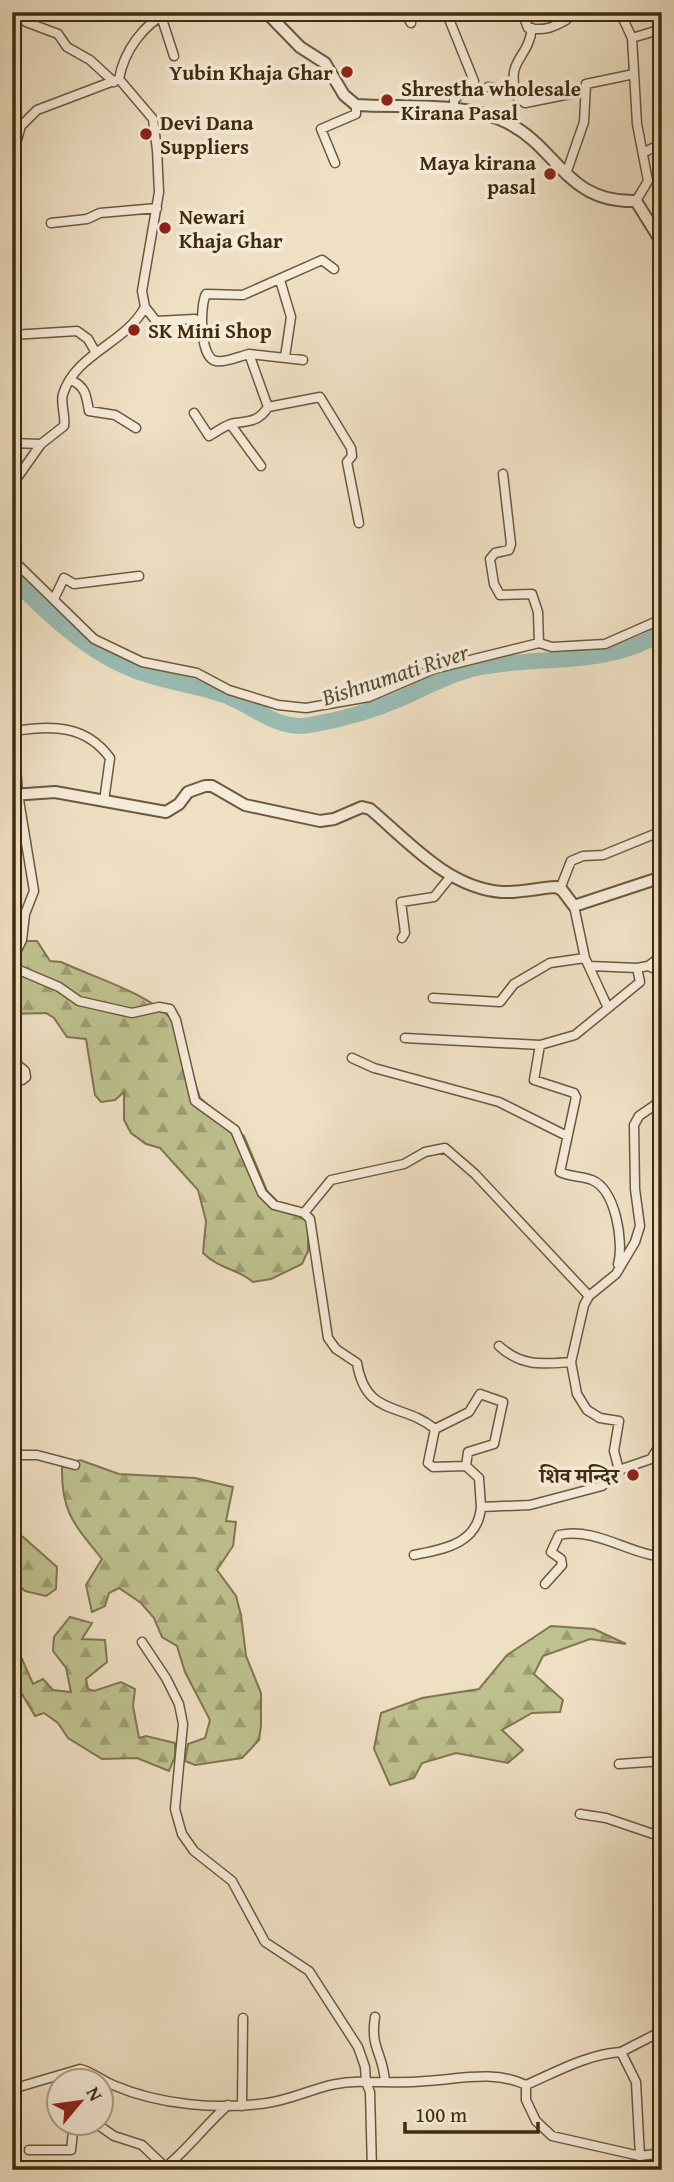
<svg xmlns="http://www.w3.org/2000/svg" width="674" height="2182" viewBox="0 0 674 2182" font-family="'Gentium Book Plus','Noto Serif Devanagari',serif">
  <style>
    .forest { fill: url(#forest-firs); stroke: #80764e; stroke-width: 2 }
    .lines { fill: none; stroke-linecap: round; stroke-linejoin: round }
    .river { stroke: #9abdb6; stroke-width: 16 }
    .minor-casing { stroke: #6c593b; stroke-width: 11 }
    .tertiary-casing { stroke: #6c593b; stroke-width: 14 }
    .minor { stroke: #f5ebd9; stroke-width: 8 }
    .tertiary { stroke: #f5ebd9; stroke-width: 10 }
    .poi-dot { fill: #8f2418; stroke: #f5ebd9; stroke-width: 2.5 }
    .labels { text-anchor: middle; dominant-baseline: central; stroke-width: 7; stroke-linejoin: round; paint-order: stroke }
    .poi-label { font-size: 21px; font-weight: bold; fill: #402c0d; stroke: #f5ebd9; text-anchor: start }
    .water-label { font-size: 23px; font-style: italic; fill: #565037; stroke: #f5ebd9 }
  </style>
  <defs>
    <pattern id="forest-firs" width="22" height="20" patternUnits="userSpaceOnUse" patternTransform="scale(1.75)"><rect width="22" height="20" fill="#bfc190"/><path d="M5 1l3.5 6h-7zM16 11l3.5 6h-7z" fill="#9d9d74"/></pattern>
  </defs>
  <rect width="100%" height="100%" fill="#efe0c4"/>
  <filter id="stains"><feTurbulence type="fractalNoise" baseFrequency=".00286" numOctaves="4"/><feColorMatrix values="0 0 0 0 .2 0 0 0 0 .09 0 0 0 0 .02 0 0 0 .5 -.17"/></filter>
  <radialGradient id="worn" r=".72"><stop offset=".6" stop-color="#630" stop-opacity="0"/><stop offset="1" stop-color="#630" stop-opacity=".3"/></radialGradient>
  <path class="forest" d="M12,917L21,941H37L50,961L61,962C95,978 152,994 175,1023L200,1098L244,1136L267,1191L285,1209L308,1221V1251L302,1264L271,1279L253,1282C237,1268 222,1271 203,1253L206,1221L198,1190L160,1148L146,1144L131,1133L124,1120V1092L115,1100L101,1102L95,1095L86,1039L67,1037L54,1018L46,1013L12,1014Z
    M80,1460L119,1474L195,1478L233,1487L226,1521L236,1522L233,1546L217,1570L236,1596L241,1615L246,1656L261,1693V1726L259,1740L242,1758L195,1765L185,1761L188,1744L205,1738L210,1720L185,1672L177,1646L162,1637L154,1618L141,1603L119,1588L109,1593L105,1606L92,1612L86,1585L102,1559C75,1525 61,1513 62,1467Z
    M12,1533L23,1537L57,1567L56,1589L46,1596L25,1591L12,1579Z
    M70,1617L92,1623L82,1639L105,1640L107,1662L86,1679L88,1689L94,1691L121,1682L135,1689L133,1706L139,1738L146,1736L175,1743V1756L169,1771L137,1758L102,1759L68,1738L58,1723L44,1713L35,1716L22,1694L13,1691L12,1666L22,1659L33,1684L43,1679L53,1690L71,1692L66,1668L53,1651L54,1637Z
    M551,1626L594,1629L626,1644L590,1639L543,1656L534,1674L563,1700L560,1712L532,1713L502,1730L523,1750L508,1763L456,1753L422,1763L414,1778L390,1785L374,1749L381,1713L422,1698L479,1689L507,1655Z"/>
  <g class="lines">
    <path class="river" d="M12,578C46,612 88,653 134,670C164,682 197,685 227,696C255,707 278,731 310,725C339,720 375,710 402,698C428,686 452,673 481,667C545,655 603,668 662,633"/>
    <g class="minor-casing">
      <path id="minor" d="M20,12L26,22L58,34L67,47L90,60L114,82
        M168,12C143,25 124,51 119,79L153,119L157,150L159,192L142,291L145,307L156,321L195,319L201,322
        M404,12L411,23
        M451,12L449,19L474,81L454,100V108
        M522,12L528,28C544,31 552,28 566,20L563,12
        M620,12L632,38L637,124L648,181L636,201
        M161,16L174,56
        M532,28C528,61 505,58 517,97L525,103L585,91
        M632,38L662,29
        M488,87L516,92
        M645,152L662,143
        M12,157L21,126L37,110L119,79
        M335,163L321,129L356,114V105
        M566,174L584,122L586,84L634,74
        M51,223L87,219L100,213L157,208
        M334,269L322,260L243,295L206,294C200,305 199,358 216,361C226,363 240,356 249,354L268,407L320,397L351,448L352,456L347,462L359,523
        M280,280L291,317L285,357
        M12,335L77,331L88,339L96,353
        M249,354L303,360
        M71,380C86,387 86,395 89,411L115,415L136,428
        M194,413L209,436C217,432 226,424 235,423C251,421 259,421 268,407
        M231,425L261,466
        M12,443L41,444
        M503,474L511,544L509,550L495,553L490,559L494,584L500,595L532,594L538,612L539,643L552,647L605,644L662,619
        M12,485L41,444L64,426C66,416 60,403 63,394C76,353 125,344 145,307
        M12,559L94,639L142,662L197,673L229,690L278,705L306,708L369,697L434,669L539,643
        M54,599L64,578L74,584L139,576
        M12,714L18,794L34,891L25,914L22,940L12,960
        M15,731C52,725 86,725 110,758L104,801
        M662,780L658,785L662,788
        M560,889L571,861L583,856L603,855L662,831
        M574,906L585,958L608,1008
        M402,938L405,933L401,902L434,897L451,876
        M648,966L662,956
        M12,967L59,987L79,1001L132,1013L159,1007L170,1009L176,1020L195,1101L235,1130L262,1193L274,1205L304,1213L310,1219L328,1338L336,1349L357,1363C366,1418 403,1402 435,1429L469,1412L480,1394L503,1402L494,1444L468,1452L466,1466L479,1478L481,1507L530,1505L602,1486L619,1470L651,1459L662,1441
        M637,968L648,966L662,972
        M433,998L500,1002L514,984L550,963L585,958
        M405,1038L540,1045L575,1035L640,982L637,968L590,966
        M540,1045L534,1080L574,1093L576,1097L560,1172C570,1177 582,1176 592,1180C616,1190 624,1243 618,1264
        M352,1058L374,1068L499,1102L567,1136
        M12,1060L25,1071L26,1077L22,1080L12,1077
        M12,1178H14
        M304,1213L331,1180L404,1164L425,1152L445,1148L475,1174L589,1296
        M499,1346C522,1367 542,1364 571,1362
        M435,1429L428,1463L433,1467L466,1466
        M12,1455H37L75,1465
        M619,1470L614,1451L619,1421L600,1418L587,1410L577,1394L571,1362L584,1305L589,1296L616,1274L635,1242L640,1226L635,1189L634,1125L639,1116L662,1100
        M414,1555C444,1549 478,1544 481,1507
        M545,1584L562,1565L561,1559L551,1552L559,1535C595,1527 627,1553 662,1557
        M142,1642L166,1678L179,1704L183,1724L175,1809L182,1834L194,1851L232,1881L265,1942L309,1971L358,2047L365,2067L366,2082C386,2082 406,2083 426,2081C460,2079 494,2070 526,2085V2100L536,2121L552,2136L640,2156L662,2153
        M619,1764L662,1761
        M580,1814L606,1818L662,1837
        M375,2017C370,2049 383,2052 385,2082
        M621,2052L662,2031
        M526,2085C556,2072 588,2054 621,2052L636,2082L640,2156
        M12,2089L80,2069C93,2072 102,2081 113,2085C159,2105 218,2110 267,2103C302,2098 327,2079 366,2082L370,2092L372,2170
        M242,2106L243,2018
        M94,2122L114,2136L142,2145L165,2167
        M29,2150H71L74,2122
        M162,2170C187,2151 204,2126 228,2105"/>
    </g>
    <g class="tertiary-casing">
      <path id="tertiary" d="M266,12L300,47L325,63L344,95L356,105C404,108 465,101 508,123C559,149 566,203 636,201L662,243
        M12,795L55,792L166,812L179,804L188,792L205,786H212L245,805L320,821L334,819L362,807L370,809C409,842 448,888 502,892C520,893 538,888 556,887L562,890L574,906L662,877"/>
    </g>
    <use href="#minor" class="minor"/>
    <use href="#tertiary" class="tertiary"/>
  </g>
  <g class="poi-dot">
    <circle cx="347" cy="72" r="7"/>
    <circle cx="387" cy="100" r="7"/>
    <circle cx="146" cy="134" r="7"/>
    <circle cx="550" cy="174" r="7"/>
    <circle cx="165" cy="228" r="7"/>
    <circle cx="134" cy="330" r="7"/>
    <circle cx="633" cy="1475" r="7"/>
  </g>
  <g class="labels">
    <g class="poi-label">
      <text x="333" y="72" text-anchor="end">Yubin Khaja Ghar</text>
      <text x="401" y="88">Shrestha wholesale<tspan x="401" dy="24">Kirana Pasal</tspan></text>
      <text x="160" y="122">Devi Dana<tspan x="160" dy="24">Suppliers</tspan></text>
      <text x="536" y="162" text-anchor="end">Maya kirana<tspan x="536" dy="24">pasal</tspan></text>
      <text x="179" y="216">Newari<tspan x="179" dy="24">Khaja Ghar</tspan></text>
      <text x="148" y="330">SK Mini Shop</text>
      <text x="619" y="1475" text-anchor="end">शिव मन्दिर</text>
    </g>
    <g class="water-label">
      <text transform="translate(395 674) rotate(-18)">Bishnumati River</text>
    </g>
  </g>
  <rect width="674" height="2182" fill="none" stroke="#efe0c4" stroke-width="42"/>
  <rect x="14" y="14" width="646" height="2154" fill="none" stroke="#402c0d" stroke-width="3.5"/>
  <rect x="21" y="21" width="632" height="2140" fill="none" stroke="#402c0d" stroke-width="2"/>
  <g transform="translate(80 2102) rotate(61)"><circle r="33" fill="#f5ebd9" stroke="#ad9f87" stroke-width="2"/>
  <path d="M0-5L12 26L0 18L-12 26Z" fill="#8f2418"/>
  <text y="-10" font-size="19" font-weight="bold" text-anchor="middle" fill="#402c0d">N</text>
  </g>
  <path d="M405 2122v10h133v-10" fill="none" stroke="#402c0d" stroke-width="3.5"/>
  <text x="415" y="2122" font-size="21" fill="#402c0d" stroke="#f5ebd9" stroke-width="5" paint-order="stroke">100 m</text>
  <rect width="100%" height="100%" filter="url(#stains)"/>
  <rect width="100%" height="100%" fill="url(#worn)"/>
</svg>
